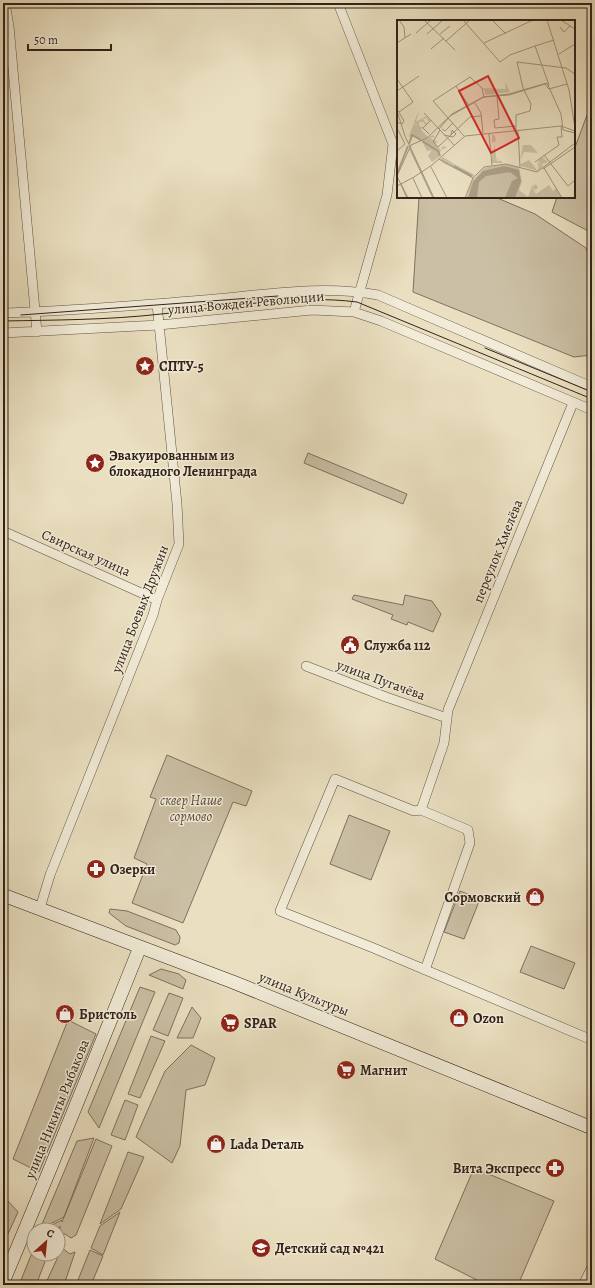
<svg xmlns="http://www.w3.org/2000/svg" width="595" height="1288" viewBox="0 0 595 1288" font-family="Alegreya,serif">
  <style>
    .green { fill: #cbc0a5; stroke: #7e7160 }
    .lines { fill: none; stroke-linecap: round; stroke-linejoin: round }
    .street-casing { stroke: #605244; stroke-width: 10 }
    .secondary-casing { stroke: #32221a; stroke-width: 14 }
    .street { stroke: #f1ebd7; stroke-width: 9 }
    .secondary { stroke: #f1ebd7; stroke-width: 13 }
    .tram { stroke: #32221a; stroke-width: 1 }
    .labels { text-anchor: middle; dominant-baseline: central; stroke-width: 3; stroke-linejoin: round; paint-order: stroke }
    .street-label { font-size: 14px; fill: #32221a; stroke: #f1ebd7 }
    .poi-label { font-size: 14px; font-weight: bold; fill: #32221a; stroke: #f1ebd7; text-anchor: start }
    .park-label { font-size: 14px; font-style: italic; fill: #584a3d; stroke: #f1ebd7 }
    .inset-river { fill: none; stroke: #ab9f88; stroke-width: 2 }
    .inset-road { fill: none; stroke: #a0947e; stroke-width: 1 }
    .view { fill: #d62828; fill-opacity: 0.15; stroke: #d62828; stroke-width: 2 }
    .inset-edge { fill: none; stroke: #32221a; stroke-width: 2 }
  </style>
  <rect width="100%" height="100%" fill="#eae0c1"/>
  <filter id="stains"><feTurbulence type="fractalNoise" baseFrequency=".005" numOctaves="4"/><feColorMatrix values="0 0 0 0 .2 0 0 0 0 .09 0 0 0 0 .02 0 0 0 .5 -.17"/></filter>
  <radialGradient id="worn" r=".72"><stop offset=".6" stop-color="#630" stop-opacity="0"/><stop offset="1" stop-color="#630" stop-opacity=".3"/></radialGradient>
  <path class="green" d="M587,115L592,117V233L552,212L557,197H574V150Z
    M419,197H495L535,214L586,248L592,263V355L574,357L413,292Z
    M308,453L407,494L403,504L304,463Z
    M354,595L403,605L405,595L432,601L441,614L433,632L408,622L407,625L391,619L393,615L352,599Z
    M167,755L252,791L246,806L233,802L183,923L132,903L147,864L134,858L156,799L150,797Z
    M349,815L390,831L371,880L330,864Z
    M460,891L480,899L464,939L444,932Z
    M110,909L127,911L176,930L180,937L179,943L175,945L126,926L109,913Z
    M531,946L575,963L564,989L520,972Z
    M161,969L179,974L186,980L183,989L149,975Z
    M140,987L155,992L99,1128L88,1112Z
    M169,993L183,998L168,1036L153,1030Z
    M192,1007L201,1018L193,1038H177Z
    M68,1020L96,1034L39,1172L13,1159Z
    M151,1036L165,1041L140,1098L128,1094Z
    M191,1045L215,1058L205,1085L186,1090L180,1146L172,1163L136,1137L165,1071Z
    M125,1100L138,1105L125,1140L111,1135Z
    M94,1138L64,1217L40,1229L77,1141Z
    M96,1139L112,1146L76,1235L71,1238L65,1234H60V1226L58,1230H42L62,1220V1222Z
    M128,1152L144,1157L121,1209L100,1224Z
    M474,1168L554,1201L518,1285H487L435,1259Z
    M8,1201L18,1212L3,1245V1213Z
    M120,1212L103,1255L91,1248L100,1226Z
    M34,1248V1254H48L36,1285H19Z
    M62,1248L70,1254L75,1252L64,1285H45Z
    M90,1250L103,1256L91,1285H76Z"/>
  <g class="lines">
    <g class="street-casing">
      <path id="street" d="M5,3L9,26L37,332
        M338,3L393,144L387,195L354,312
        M3,313C74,311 145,305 215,299C269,294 324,285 378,295L592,387
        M3,333L159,325L312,310L354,312L381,321L592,410
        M573,403L448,710L444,743L421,810L414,811L335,779L280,911L371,947L592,1040
        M3,531L157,600
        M306,666L386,697L447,718
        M421,810L468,830L470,843L425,970
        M40,908L50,875L153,615L157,600L179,544L177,504L157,304
        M583,1285L592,1267"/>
    </g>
    <g class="secondary-casing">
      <path id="secondary" d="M3,895L233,982L592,1128
        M3,1282C50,1171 95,1059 140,947"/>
    </g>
    <use href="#street" class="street"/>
    <use href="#secondary" class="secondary"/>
    <path class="tram" d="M21,315L278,296
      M3,321C55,320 109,320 161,314C223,308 296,294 357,302L592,399
      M485,348L592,392"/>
  </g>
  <defs>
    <g id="sight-disc" transform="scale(1)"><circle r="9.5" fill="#8f2418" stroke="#f1ebd7"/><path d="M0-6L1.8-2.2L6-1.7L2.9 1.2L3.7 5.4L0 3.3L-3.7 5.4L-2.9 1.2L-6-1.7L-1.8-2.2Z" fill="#fff"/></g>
    <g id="civic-disc" transform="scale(1)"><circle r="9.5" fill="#8f2418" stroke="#f1ebd7"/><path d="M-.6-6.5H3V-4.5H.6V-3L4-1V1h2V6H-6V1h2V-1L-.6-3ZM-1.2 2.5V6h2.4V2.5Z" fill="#fff"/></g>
    <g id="pharmacy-disc" transform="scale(1)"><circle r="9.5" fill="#8f2418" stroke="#f1ebd7"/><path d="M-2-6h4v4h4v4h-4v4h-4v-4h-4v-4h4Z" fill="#fff"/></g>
    <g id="shop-disc" transform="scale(1)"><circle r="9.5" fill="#8f2418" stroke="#f1ebd7"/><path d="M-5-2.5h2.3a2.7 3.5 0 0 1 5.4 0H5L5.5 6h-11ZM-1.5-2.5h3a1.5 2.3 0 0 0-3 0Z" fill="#fff"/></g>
    <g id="supermarket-disc" transform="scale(1)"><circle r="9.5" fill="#8f2418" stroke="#f1ebd7"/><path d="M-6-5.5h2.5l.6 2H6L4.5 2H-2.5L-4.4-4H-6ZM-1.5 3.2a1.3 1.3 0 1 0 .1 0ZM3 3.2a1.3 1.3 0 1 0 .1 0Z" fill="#fff"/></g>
    <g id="school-disc" transform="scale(1)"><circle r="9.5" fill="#8f2418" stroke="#f1ebd7"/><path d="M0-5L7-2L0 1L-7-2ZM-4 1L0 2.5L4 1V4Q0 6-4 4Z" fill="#fff"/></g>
  </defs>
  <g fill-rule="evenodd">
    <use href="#sight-disc" x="145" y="366"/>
    <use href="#sight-disc" x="95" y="463"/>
    <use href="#civic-disc" x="350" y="645"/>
    <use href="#pharmacy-disc" x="96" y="869"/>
    <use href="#shop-disc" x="535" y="897"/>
    <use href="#shop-disc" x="65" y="1014"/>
    <use href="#shop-disc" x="459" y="1018"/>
    <use href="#supermarket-disc" x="230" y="1023"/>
    <use href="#supermarket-disc" x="346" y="1070"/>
    <use href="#shop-disc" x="216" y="1144"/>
    <use href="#pharmacy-disc" x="555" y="1168"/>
    <use href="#school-disc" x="261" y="1248"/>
  </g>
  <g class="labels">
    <g class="street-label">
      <text transform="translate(246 303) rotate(-5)">улица Вождей Революции</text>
      <text transform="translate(498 551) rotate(-68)">переулок Хмелёва</text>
      <text transform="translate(86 553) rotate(24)">Свирская улица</text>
      <text transform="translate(140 609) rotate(-69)">улица Боевых Дружин</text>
      <text transform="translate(381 680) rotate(20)">улица Пугачёва</text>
      <text transform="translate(304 994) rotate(22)">улица Культуры</text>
      <text transform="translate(57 1109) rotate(-68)">улица Никиты Рыбакова</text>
    </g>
    <g class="poi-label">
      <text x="159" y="366">СПТУ-5</text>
      <text x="109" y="455">Эвакуированным из<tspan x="109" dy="16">блокадного Ленинграда</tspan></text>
      <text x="364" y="645">Служба 112</text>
      <text x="110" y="869">Озерки</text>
      <text x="521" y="897" text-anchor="end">Сормовский</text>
      <text x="79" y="1014">Бристоль</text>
      <text x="473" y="1018">Ozon</text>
      <text x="244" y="1023">SPAR</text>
      <text x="360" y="1070">Магнит</text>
      <text x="230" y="1144">Lada Dеталь</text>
      <text x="541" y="1168" text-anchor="end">Вита Экспресс</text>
      <text x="275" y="1248">Детский сад №421</text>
    </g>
    <g class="park-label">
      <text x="191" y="800">сквер Наше<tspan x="191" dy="16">сормово</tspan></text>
    </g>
  </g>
  <g transform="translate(397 20)">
    <rect width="178" height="178" fill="#eae0c1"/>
    <path d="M108,62L113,72L89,75L86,68L109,69ZM23,89L19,102L29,96L33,100L31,102L30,98L26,99L30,104L28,105L27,102H22V106L26,107L24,110L31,117L23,121L17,116L14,119L12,116L17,103L21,105L17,102ZM95,114L98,116L99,121L95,123V129L97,132V123L100,141H103L100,137L106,143H95ZM36,115L38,117L33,118L41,122L38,124L44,130L46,126L50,127L44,130L42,137L35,142L31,136L35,130L30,131L25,121ZM126,125H134L141,133L127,132L123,140ZM46,137L59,145L78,155L75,157L48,144L43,140ZM145,137L151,142L145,144L146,146L141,151L124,146V144L132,140L140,150L142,148L140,142L145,146L141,141ZM107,144L122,147L125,162L122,170L131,177L136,164V167L139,164L141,168L138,170L135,167L139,174L152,165L156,171L159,168L164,178H69L75,161L87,148Z" fill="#cbc0a5"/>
    <path d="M107,146L122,150L124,161L118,178H108L115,161L121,158L113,152L89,156L82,162L80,178H71L76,162L86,151Z" fill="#ab9f88"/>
    <path class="inset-river" d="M25,121L41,131L43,136M12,124L15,115L24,120M57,146L75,156M0,154L11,126"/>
    <path class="inset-road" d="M2,0L7,7L8,18M27,0L58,30M66,0L103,42L113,35L138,26M95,0L109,14M150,0L172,70L178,108M164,0L178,9M163,7L167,12L173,6M19,13L34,0M30,14L46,0M43,14L53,6M49,21L73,0M0,23L14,14M87,23L136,0M34,29L47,18M162,34L178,24M0,59L16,82L2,92M152,65L138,26L157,20M59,66L72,86M0,71L22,56M100,77L102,99L97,100L98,108L119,106M78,83L84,93L86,113M0,89L7,101L5,104L0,102M0,91L8,116L37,178M27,93L57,125M42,109L53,96L87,77L112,75L148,64L152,69L170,64M45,109L48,111L56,103M43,110L36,122L41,127L73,97L84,96M119,110V95L133,91L134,84L126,68L120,42L169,48L178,54M121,111L123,147M32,114L26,108L34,100M92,114L95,145M47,115L56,117L59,114L55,110L54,115M67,116L36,81L73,57L85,68L87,77M13,129L36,178M0,131L8,124L1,110M147,135L171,166L178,160M42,139L76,158M138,142L162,125L160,117H165L164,106M34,147L50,178M147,148L165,178M146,149L178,127M17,157L35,145L68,116L164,106L178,111M16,158L25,178M4,164L11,178M0,166L17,157M10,178L0,156L14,125L30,118L55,94L86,77L112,74L150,63L164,94L166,110L178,113M68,178L76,158L87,147L109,144L140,152L178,123"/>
    <path class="view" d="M91,56L122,118L94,133L62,71Z"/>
    <rect width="178" height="178" class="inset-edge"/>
  </g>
  <rect width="595" height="1288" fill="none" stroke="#eae0c1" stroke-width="16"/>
  <rect x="4" y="4" width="587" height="1280" fill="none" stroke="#32221a" stroke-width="2"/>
  <rect x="8" y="8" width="579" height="1272" fill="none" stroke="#32221a"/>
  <g transform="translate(46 1242) rotate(27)"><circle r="19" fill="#f1ebd7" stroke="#a59b8b"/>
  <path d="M0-3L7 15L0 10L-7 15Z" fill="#8f2418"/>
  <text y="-6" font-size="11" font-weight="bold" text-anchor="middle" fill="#32221a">С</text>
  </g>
  <path d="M28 44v6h83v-6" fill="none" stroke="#32221a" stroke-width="2"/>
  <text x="34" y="44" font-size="12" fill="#32221a" stroke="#f1ebd7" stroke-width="3" paint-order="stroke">50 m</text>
  <rect width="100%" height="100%" filter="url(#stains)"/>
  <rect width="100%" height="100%" fill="url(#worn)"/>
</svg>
